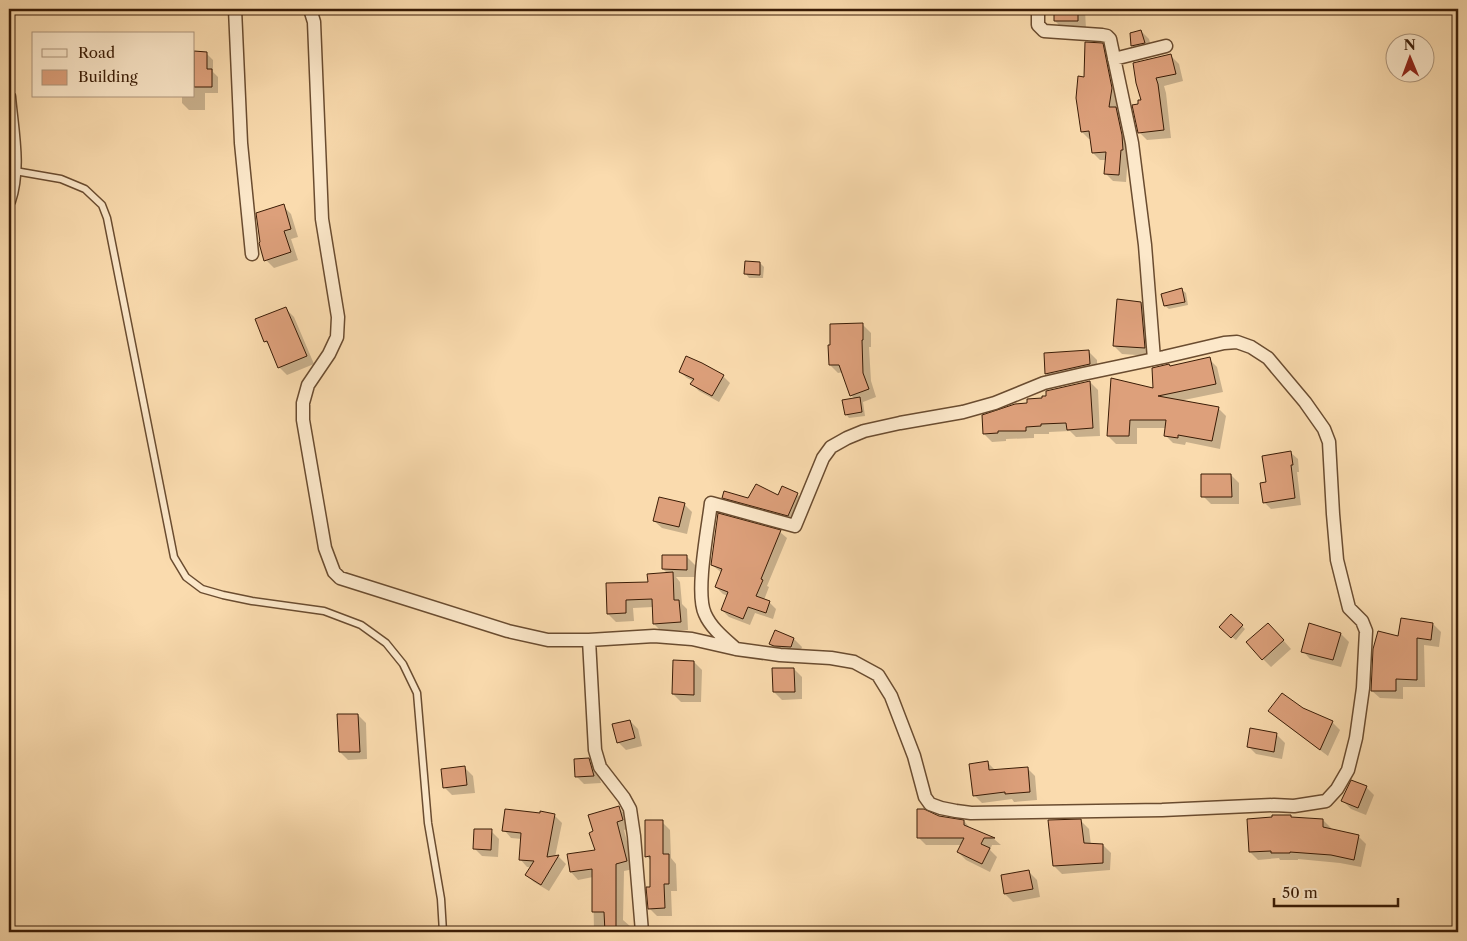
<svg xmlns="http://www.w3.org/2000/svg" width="1467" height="941" viewBox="0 0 1467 941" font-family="'Libre Caslon Text',serif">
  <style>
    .shadow { fill: #0003 }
    .building { fill: #dda07b; stroke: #3a1c06 }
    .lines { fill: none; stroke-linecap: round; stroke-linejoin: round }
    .lane-casing { stroke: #6a4c30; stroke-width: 9 }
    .street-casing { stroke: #6a4c30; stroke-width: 15 }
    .lane { stroke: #fce8ca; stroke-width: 6 }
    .street { stroke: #fce8ca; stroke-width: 12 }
  </style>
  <rect width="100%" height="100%" fill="#fadbae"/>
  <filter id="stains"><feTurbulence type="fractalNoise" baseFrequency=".004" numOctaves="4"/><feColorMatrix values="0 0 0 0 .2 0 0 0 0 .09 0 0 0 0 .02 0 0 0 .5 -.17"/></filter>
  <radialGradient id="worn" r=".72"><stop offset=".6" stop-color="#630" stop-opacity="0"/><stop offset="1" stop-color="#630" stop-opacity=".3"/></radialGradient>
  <path class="shadow" d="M1055,9H1084L1085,10L1086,29H1063L1055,21Z
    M1141,31L1149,39L1152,51L1140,54L1132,46L1131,34Z
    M1102,45L1110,52L1119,96L1117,110L1123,116L1128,157L1126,182L1113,181L1105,173L1107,160H1100L1093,153L1091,139H1089L1082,132L1086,79Z
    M194,53H206L213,60V72L218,77V93H205V110H189L182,103V96H194Z
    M1171,56L1179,64L1183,81L1164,86L1166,93L1171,138L1147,140L1139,132V105L1143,101L1137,83Z
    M283,206L291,214L298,237L291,239L298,260L274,268L266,260Z
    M760,263L764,267L763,278H749L746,274Z
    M1182,290L1186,293L1188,305L1169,309L1165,306Z
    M1141,303L1149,311L1152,356L1122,354L1114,346Z
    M286,309L294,317L314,364L287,375L279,367L271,347L265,341Z
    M863,325L871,333V347H869L871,381L876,397L863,402L865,416L849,418L846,414L855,399L851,395L843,372L838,373L830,365Z
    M1089,352L1097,360V372L1054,382L1046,374L1045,354Z
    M1209,359L1217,367L1223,392L1179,401L1218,408L1226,416L1220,449L1186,442L1185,445L1173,443L1165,435L1166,428H1137V444H1116L1108,436L1155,390L1171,367Z
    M680,372L723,376L730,383L719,402L699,391L692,384L693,381L687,378Z
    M1090,382L1098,390L1100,436L1076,437L1070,431L1049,432V434H1034V438L1006,439V441L992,442L984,434L1029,405Z
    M1290,452L1298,459L1299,472H1297L1301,505L1271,509L1264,502L1268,483Z
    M1231,475L1239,483V504H1211L1203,496Z
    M797,494L804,502L795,522L731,505L724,497L749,500Z
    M684,504L692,512L687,534L662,528L654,521Z
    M780,532L787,538L767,586L769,587L764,600L769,602L776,609L773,619L755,613L750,625L729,617L722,610L728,596L723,594L716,587L722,573L712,565Z
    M687,557L695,565V577H676L680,582L682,604L687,609L688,630L662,632L654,624L653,607L633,608L634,621L616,622L608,614V584L649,583L668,574L663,569Z
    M1433,624L1441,632L1439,647L1424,645L1425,687H1403V699L1380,698L1372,691L1399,638Z
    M1242,626L1245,629L1236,640L1224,631Z
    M775,632L794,639L802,647L799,655L778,652L770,644Z
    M1276,632L1291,649L1271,667L1263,659Z
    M1341,634L1349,642L1341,667L1310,659L1303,651Z
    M694,662L702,670L701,702H681L673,694Z
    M794,669L802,677V699L782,700L774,692Z
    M1302,709L1332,722L1340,730L1328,756L1277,718L1270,710Z
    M358,715L366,723L367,759L348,760L340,752Z
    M630,721L638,729L642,746L626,750L618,742Z
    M1277,735L1285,743L1282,759L1256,754L1248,746Z
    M588,760L597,768L601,783L584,784L576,776Z
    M988,763L996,771L1027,768L1035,776L1037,800L1014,802L1012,799L982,803L974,795Z
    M465,768L473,776L475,793L452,795L444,787Z
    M1366,787L1374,795L1366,815L1351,809L1343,801Z
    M618,807L626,815L630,828L624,830L634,869L624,871L623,920L631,927V932H594L593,877L578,880L571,872L597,851Z
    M554,815L562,823L555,857H559L566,864L549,891L534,882L526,875L531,867H527L520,859L522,839L511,838L504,830Z
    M1290,816L1293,818L1323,820L1331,828V830L1358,836L1366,844L1361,867L1340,863L1298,859V860H1280L1279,858L1258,860L1250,852Z
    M939,817L964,821L971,829L994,839L1001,845H992L990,850L997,857L990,872L966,860L958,852L962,845H926L918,837Z
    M1081,821L1089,829L1091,845H1103L1111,853L1110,870L1062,874L1054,866Z
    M662,822L670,830L671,858L676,864L677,891H671L672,916H657L649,908L651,888V861L647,856Z
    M491,831L499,839L498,857L482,856L474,848Z
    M1029,872L1037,880L1040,897L1013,902L1005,894L1002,876Z"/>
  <path class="building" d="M1054,9H1078V21H1054Z
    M1141,30L1145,43L1131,46L1130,33Z
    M1085,42L1103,43L1112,88L1109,107H1116L1122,135L1123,150H1121L1119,175L1104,174L1106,152L1092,153L1089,131L1081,132L1076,98L1078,76L1084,77Z
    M194,51L207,52V69H212V87H194Z
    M1171,54L1176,74L1156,78L1158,84L1164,130L1138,133L1132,105L1138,104V100H1141L1136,83L1133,63Z
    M284,204L291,229L284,231L291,252L264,261L259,243L260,242L256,213Z
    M745,261L760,262V275L744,274Z
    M1182,288L1185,302L1164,306L1161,294Z
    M1117,299L1141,302L1145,348L1113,346Z
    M286,307L307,356L278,368L267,341L264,342L255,319Z
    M863,323V340H862L863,373L869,389L850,396L839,365H829L828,345H830V324Z
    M1089,350L1090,364L1045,374L1044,353Z
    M686,356L702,363L724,375L712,396L690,384L694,379L679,372Z
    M1210,357L1216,384L1158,396L1219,407L1212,441L1178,435V438L1164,436L1166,420H1130L1129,436H1107L1111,378L1153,388L1152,368L1169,364L1170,366Z
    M1090,381L1093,428L1067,430L1066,423L1041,424V426L1026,427V431H998V433L983,434L982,415L1015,404L1027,403V399L1042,398V396H1046V391Z
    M860,397L862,412L845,415L842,400Z
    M1291,451L1293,465H1291L1295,498L1263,503L1260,483L1266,482L1262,456Z
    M1201,474H1231L1232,497H1201Z
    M756,484L778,495L782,486L798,493L788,516L722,498L724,491L748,498Z
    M659,497L685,503L679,527L653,521Z
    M718,513L781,530L761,579L763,580L756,596L770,601L766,613L748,607L743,619L721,610L728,592L715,587L722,569L711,565Z
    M662,555H687V570L662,569Z
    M673,572L674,600H679L681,622L653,624L652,599L626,600V613L607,614L606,583L648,582L647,574Z
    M1231,614L1243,625L1231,638L1219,627Z
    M1401,618L1433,623L1431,640L1417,638V680L1396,679V691H1371L1373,649L1378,631L1398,636Z
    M1268,623L1284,640L1262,660L1246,642Z
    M1309,623L1341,633L1333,660L1301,652Z
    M775,630L794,638L791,647L774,646L769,644Z
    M673,660L694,661V695L672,694Z
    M772,668H794L795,692H773Z
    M1282,693L1303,708L1333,721L1320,750L1268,711Z
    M337,714H358L360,752H339Z
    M630,720L635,738L617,743L612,724Z
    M1250,728L1277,733L1274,752L1247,747Z
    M589,758L594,776L575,777L574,759Z
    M988,761L989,770L1028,767L1030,792L1005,794V792L973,796L969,764Z
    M465,766L467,785L443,788L441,769Z
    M1351,780L1367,786L1358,808L1341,801Z
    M619,806L623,820L617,822L627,861L616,864V932H605L604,912H592V869L570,872L567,854L595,850L589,833L593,831L588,815Z
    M505,809L540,813V811L555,814L547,857L559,855L541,885L525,875L534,861L519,860L521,833L502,831Z
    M917,809H924L939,816L964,820V825L995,838H984L981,844L990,848L982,864L957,852L964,838H917Z
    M1272,815H1291V817L1323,819V827L1359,835L1354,860L1331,855L1290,852V853H1271V851L1249,852L1247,819L1272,817Z
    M1081,819L1084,843L1103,844V863L1053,866L1048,820Z
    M645,820H663V854H669V884H664L665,908L648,909L646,887H650V856L645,857Z
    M474,829H492L491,850L473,849Z
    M1029,870L1033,889L1004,894L1001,875Z"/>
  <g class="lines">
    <g class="lane-casing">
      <path id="lane" d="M15,171L61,179L85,189L102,205L107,218L174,557L186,577L202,589L223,595L252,601L324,611L361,625L386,643L403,664L417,693L428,823L441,899L443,932"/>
    </g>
    <g class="street-casing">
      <path id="street" d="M235,9L241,143L252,254
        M310,9L314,22L322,219L338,317L337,337L329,354L308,385L303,403V420L325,548L334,572L340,578L508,631L548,640H589L595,750L600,767L624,798L630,809L634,836L642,932
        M1038,9V25L1044,31L1102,35L1107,36L1110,39L1132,143L1145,245L1154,359
        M1114,59L1166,46
        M9,97C12,131 20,168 9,201
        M589,640L654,636L692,639L736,649L780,655L831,658L854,662L878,675L891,696L914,756L925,797L930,804L941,808L956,811L971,813L1162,810L1274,805L1294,806L1326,801L1337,789L1348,770L1356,738L1363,688L1366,631L1362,621L1349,608L1337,560L1333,514L1329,442L1324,429L1305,402L1268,358L1251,347L1237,342L1224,343L1164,357L1083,374L1044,383L995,403L963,412L900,423L864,431L847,438L831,447L823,458L795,526L711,503C708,528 695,593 705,614C711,628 725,639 736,649"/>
    </g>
    <use href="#lane" class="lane"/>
    <use href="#street" class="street"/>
  </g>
  <rect width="1467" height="941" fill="none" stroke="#fadbae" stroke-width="30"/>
  <rect x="10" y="10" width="1447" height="921" fill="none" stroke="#3a1c06" stroke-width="2.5"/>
  <rect x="15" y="15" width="1437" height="911" fill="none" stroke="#3a1c06"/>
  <rect x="32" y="32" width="162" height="65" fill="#fce8ca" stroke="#ae967c"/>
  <rect x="42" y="49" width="25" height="8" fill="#fce8ca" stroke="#ae967c"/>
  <text x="78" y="58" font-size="15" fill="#3a1c06">Road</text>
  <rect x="42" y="70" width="25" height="15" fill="#dda07b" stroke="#ae967c"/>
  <text x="78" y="82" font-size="15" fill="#3a1c06">Building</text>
  <g transform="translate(1410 58) rotate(359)"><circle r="24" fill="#fce8ca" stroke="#ae967c"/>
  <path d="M0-4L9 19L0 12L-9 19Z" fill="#8f2418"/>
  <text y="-8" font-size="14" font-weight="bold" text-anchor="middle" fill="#3a1c06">N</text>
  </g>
  <path d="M1274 898v8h124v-8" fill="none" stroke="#3a1c06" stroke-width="2.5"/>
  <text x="1282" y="898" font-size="15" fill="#3a1c06" stroke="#fce8ca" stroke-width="4" paint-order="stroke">50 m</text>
  <rect width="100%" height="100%" filter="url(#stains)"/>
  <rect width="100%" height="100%" fill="url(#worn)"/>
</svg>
